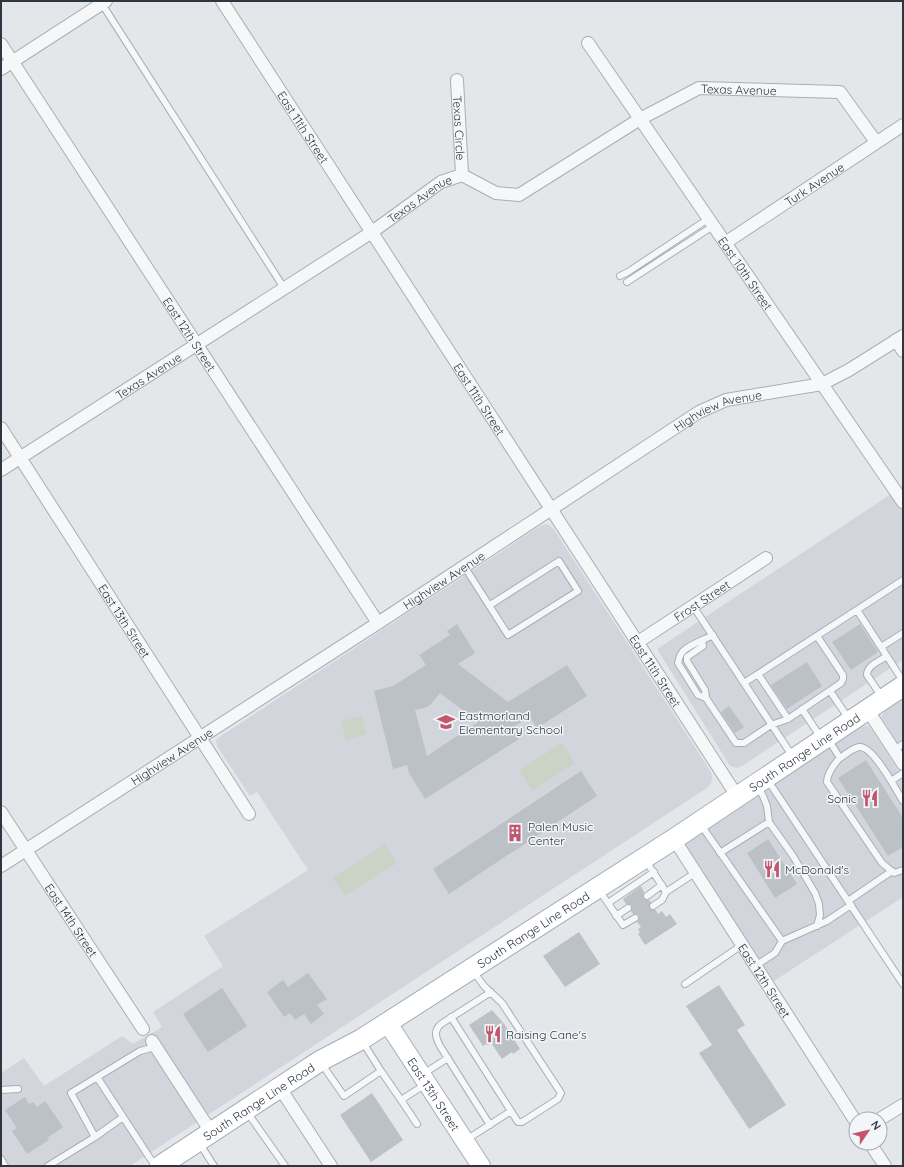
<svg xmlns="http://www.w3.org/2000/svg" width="904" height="1167" viewBox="0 0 904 1167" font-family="Quicksand,sans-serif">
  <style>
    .built { fill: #d2d6dc }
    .green { fill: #cad3c6 }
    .building { fill: #bbc1c7; fill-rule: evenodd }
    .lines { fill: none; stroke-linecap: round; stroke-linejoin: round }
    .lane-casing { stroke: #a9aeb4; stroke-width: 8 }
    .street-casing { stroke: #a9aeb4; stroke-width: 14 }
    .secondary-casing { stroke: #a9aeb4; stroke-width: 20 }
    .primary-casing { stroke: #a4acb5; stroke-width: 22 }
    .lane { stroke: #f6f7f9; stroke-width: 6 }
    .street { stroke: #f6f7f9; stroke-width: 12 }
    .secondary { stroke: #fff; stroke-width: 18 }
    .primary { stroke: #fff; stroke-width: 20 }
    .labels { text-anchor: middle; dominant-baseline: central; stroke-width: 3; stroke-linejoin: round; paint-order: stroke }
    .street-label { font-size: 12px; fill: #2d3641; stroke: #f3f6f8 }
    .poi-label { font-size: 12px; fill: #2d3641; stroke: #f3f6f8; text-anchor: start }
  </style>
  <rect width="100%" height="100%" fill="#e4e7ea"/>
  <path class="built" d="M891,494L903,511V660L742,766L737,768L730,766L657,649Z
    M546,524L549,525L553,528L711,772L712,776L711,784L707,788L130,1166H1V1073L24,1058L44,1086L122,1036L133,1044L162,1027L153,1012L223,966L204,936L308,870L257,792L250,796L217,746L216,741L218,738L540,526Z
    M903,699V752L881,717L885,711Z
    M863,725L870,727L872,730L903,778V897L774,981L685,848L684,844Z"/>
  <path class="green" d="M362,716L367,734L346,740L341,721Z
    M562,743L575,763L532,791L519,770Z
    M385,844L397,863L345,896L333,878Z"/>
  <path class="building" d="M457,624L475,653L458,664L508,702L567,665L587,696L537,728L530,717L512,728L519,739L425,799L409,773L407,765L393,769L374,691L393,686L426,665L419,655L450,635L447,631ZM440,693L478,722L427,756L415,710L427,707L431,704Z
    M860,624L878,652L851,670L832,642Z
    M807,662L822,686L787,709L771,685Z
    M729,706L744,727L735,733L721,712Z
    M866,760L903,818V847L888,856L838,778Z
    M581,771L597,796L449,894L433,869Z
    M768,839L797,884L775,898L747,853Z
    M641,886L644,892L643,895V898L646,900H649L651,902L649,906L650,909L653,910H656L658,914L662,911L666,917L670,914L677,924L645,945L638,934L640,932L638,929L641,927L637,922L639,920V916L637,914H633L631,911L632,906L630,904H626L623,899Z
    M579,932L600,964L565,987L543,956Z
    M308,973L327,999L317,1005L324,1014L311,1024L304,1014L295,1020L290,1013L284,1017L267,992L283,980L288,987Z
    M719,985L745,1025L737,1030L786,1105L749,1129L699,1053L712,1045L686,1006Z
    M222,988L247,1026L208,1052L183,1014Z
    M492,1010L505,1025L520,1049L513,1054L512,1052L502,1059L491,1043L487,1045L486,1044L483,1046L469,1025Z
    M372,1093L403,1140L371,1162L340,1115Z
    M25,1097L29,1104L33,1102L37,1107L45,1101L63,1127L47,1138L49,1140L27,1154L12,1131L17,1128L5,1110Z"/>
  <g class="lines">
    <g class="lane-casing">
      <path id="lane" d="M102,4L284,288
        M620,276L628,272L708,219
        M627,282L713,226
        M464,566L508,635L578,591L559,561L490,605
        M693,606L793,757
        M857,610L903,681
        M702,641L703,646L687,657V661L705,690L706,698L736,743H744L771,725L788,719L841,683L843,679V675L817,636
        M881,647L903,633
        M758,674L788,719
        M744,683L903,580
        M830,691L849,719
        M882,697L867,675C867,665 880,661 887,656
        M706,698L698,695L678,663C679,660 679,657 681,654C685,646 704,640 713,635
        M802,709L821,738
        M828,739L840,758
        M894,750L903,744
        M767,779L903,984
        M891,781L903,773
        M758,787L763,796L767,806L769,822L793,856L815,893L819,904L820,915L817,926
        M903,801C896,790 873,745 859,747C854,748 847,753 843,756C836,760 827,774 827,782L882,863L894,873L903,870
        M701,825L782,941
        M720,853L769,822
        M646,861L666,892
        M599,890L623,925L635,918
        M647,896L662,885
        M848,901L892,871
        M608,903L654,872
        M653,906L662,900L666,892L695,873
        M616,916L628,908
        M755,966L775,953L782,941L827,921L851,905
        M685,984L742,945
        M451,1017L518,1122H522L558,1099L561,1093L502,1003L484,986L473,971
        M362,1041L381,1071L401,1100L426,1084
        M321,1063L344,1096L381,1071
        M423,1074L448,1058
        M97,1077L155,1166
        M1,1090L18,1089
        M401,1100L417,1124
        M247,1112L285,1166
        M490,1125L440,1046C436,1038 433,1031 441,1024L491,992
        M95,1137L71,1093L140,1051L155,1047
        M466,1140L511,1111
        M200,1144L214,1166
        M1,1159L5,1166
        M48,1166L95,1137L123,1117"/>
    </g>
    <g class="street-casing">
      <g id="street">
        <path id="s1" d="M222,1L737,796"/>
        <path id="s2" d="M588,43L903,502"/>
        <path id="s3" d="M1,44L378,623"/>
        <path d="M1,69L106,1"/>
        <path id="s4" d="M457,80L462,175"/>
        <path id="s5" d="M725,243L903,125"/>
        <path d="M896,340L903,351"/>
        <path id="s6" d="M1,428L249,814"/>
        <path id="s7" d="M1,470L372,232L441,182L462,175L496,193L519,195L640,119L699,88L840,92L876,142"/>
        <path id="s8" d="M638,642L766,558"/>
        <path d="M867,709L903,764"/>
        <path id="s9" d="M1,812L143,1029"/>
        <path id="s10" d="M674,839L856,1122"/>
        <path id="s11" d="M1,866L378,623L699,412L726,400L822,384L849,370L903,336"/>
        <path d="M152,1041L211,1132"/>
        <path d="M280,1088L331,1166"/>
        <path d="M880,1119L903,1105"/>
        <path d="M870,1143L885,1166"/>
      </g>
    </g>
    <g class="secondary-casing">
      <g id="secondary">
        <path id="s12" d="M387,1022L481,1166"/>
      </g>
    </g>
    <g class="primary-casing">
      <g id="primary">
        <path id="s13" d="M160,1166L320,1061L362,1039L674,839L903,686"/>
      </g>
    </g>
    <use href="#lane" class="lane"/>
    <use href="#street" class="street"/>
    <use href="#secondary" class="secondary"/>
    <use href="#primary" class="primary"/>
  </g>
  <defs>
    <g id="school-bare" transform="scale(1.38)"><path d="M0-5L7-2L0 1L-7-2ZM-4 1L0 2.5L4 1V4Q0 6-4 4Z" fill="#c2566e" stroke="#f3f6f8" stroke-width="2.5" paint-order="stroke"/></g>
    <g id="restaurant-bare" transform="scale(1.38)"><path d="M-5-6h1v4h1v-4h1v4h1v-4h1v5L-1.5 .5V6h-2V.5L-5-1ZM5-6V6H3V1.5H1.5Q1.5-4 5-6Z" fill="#c2566e" stroke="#f3f6f8" stroke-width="2.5" paint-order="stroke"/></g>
    <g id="building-bare" transform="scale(1.38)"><path d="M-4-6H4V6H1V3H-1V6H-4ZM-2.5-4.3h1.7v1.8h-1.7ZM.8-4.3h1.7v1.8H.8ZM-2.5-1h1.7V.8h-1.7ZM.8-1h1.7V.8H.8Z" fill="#c2566e" stroke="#f3f6f8" stroke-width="2.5" paint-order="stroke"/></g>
  </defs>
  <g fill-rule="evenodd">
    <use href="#school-bare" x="446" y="722"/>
    <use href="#restaurant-bare" x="870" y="798"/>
    <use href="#building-bare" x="515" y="833"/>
    <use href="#restaurant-bare" x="772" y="869"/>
    <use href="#restaurant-bare" x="493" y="1034"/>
  </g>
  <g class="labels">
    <g class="street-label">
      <text stroke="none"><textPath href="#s7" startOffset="859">Texas Avenue</textPath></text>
      <text stroke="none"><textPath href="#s1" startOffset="150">East 11th Street</textPath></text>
      <text stroke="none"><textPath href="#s4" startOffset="48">Texas Circle</textPath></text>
      <text stroke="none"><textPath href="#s5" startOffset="107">Turk Avenue</textPath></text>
      <text stroke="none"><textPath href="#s7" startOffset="499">Texas Avenue</textPath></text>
      <text stroke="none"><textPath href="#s2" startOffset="279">East 10th Street</textPath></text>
      <text stroke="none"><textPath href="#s3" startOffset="346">East 12th Street</textPath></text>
      <text stroke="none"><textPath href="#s7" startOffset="175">Texas Avenue</textPath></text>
      <text stroke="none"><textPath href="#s1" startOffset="474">East 11th Street</textPath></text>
      <text stroke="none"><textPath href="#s11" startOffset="851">Highview Avenue</textPath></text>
      <text stroke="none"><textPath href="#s11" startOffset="527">Highview Avenue</textPath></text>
      <text stroke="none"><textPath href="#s8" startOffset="76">Frost Street</textPath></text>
      <text stroke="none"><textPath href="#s6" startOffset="229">East 13th Street</textPath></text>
      <text stroke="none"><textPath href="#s1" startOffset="798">East 11th Street</textPath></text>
      <text stroke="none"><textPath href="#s13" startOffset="766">South Range Line Road</textPath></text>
      <text stroke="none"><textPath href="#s11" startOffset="203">Highview Avenue</textPath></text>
      <text stroke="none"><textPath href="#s9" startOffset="129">East 14th Street</textPath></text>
      <text stroke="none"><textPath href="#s13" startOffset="442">South Range Line Road</textPath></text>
      <text stroke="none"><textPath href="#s10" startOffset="168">East 12th Street</textPath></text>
      <text stroke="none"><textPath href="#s12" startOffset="86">East 13th Street</textPath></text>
      <text stroke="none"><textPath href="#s13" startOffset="118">South Range Line Road</textPath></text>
    </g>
    <g class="poi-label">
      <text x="459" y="715">Eastmorland<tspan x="459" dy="14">Elementary School</tspan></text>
      <text x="857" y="798" text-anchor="end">Sonic</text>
      <text x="528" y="826">Palen Music<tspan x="528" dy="14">Center</tspan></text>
      <text x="785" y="869">McDonald's</text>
      <text x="506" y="1034">Raising Cane's</text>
    </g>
  </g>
  <rect width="904" height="1167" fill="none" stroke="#2d3641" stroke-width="4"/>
  <g transform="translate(868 1131) rotate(55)"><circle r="19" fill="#f3f6f8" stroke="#a4a9af"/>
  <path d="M0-3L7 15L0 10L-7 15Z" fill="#c2566e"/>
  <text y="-6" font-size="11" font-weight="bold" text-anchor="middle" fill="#2d3641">N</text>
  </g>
</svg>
